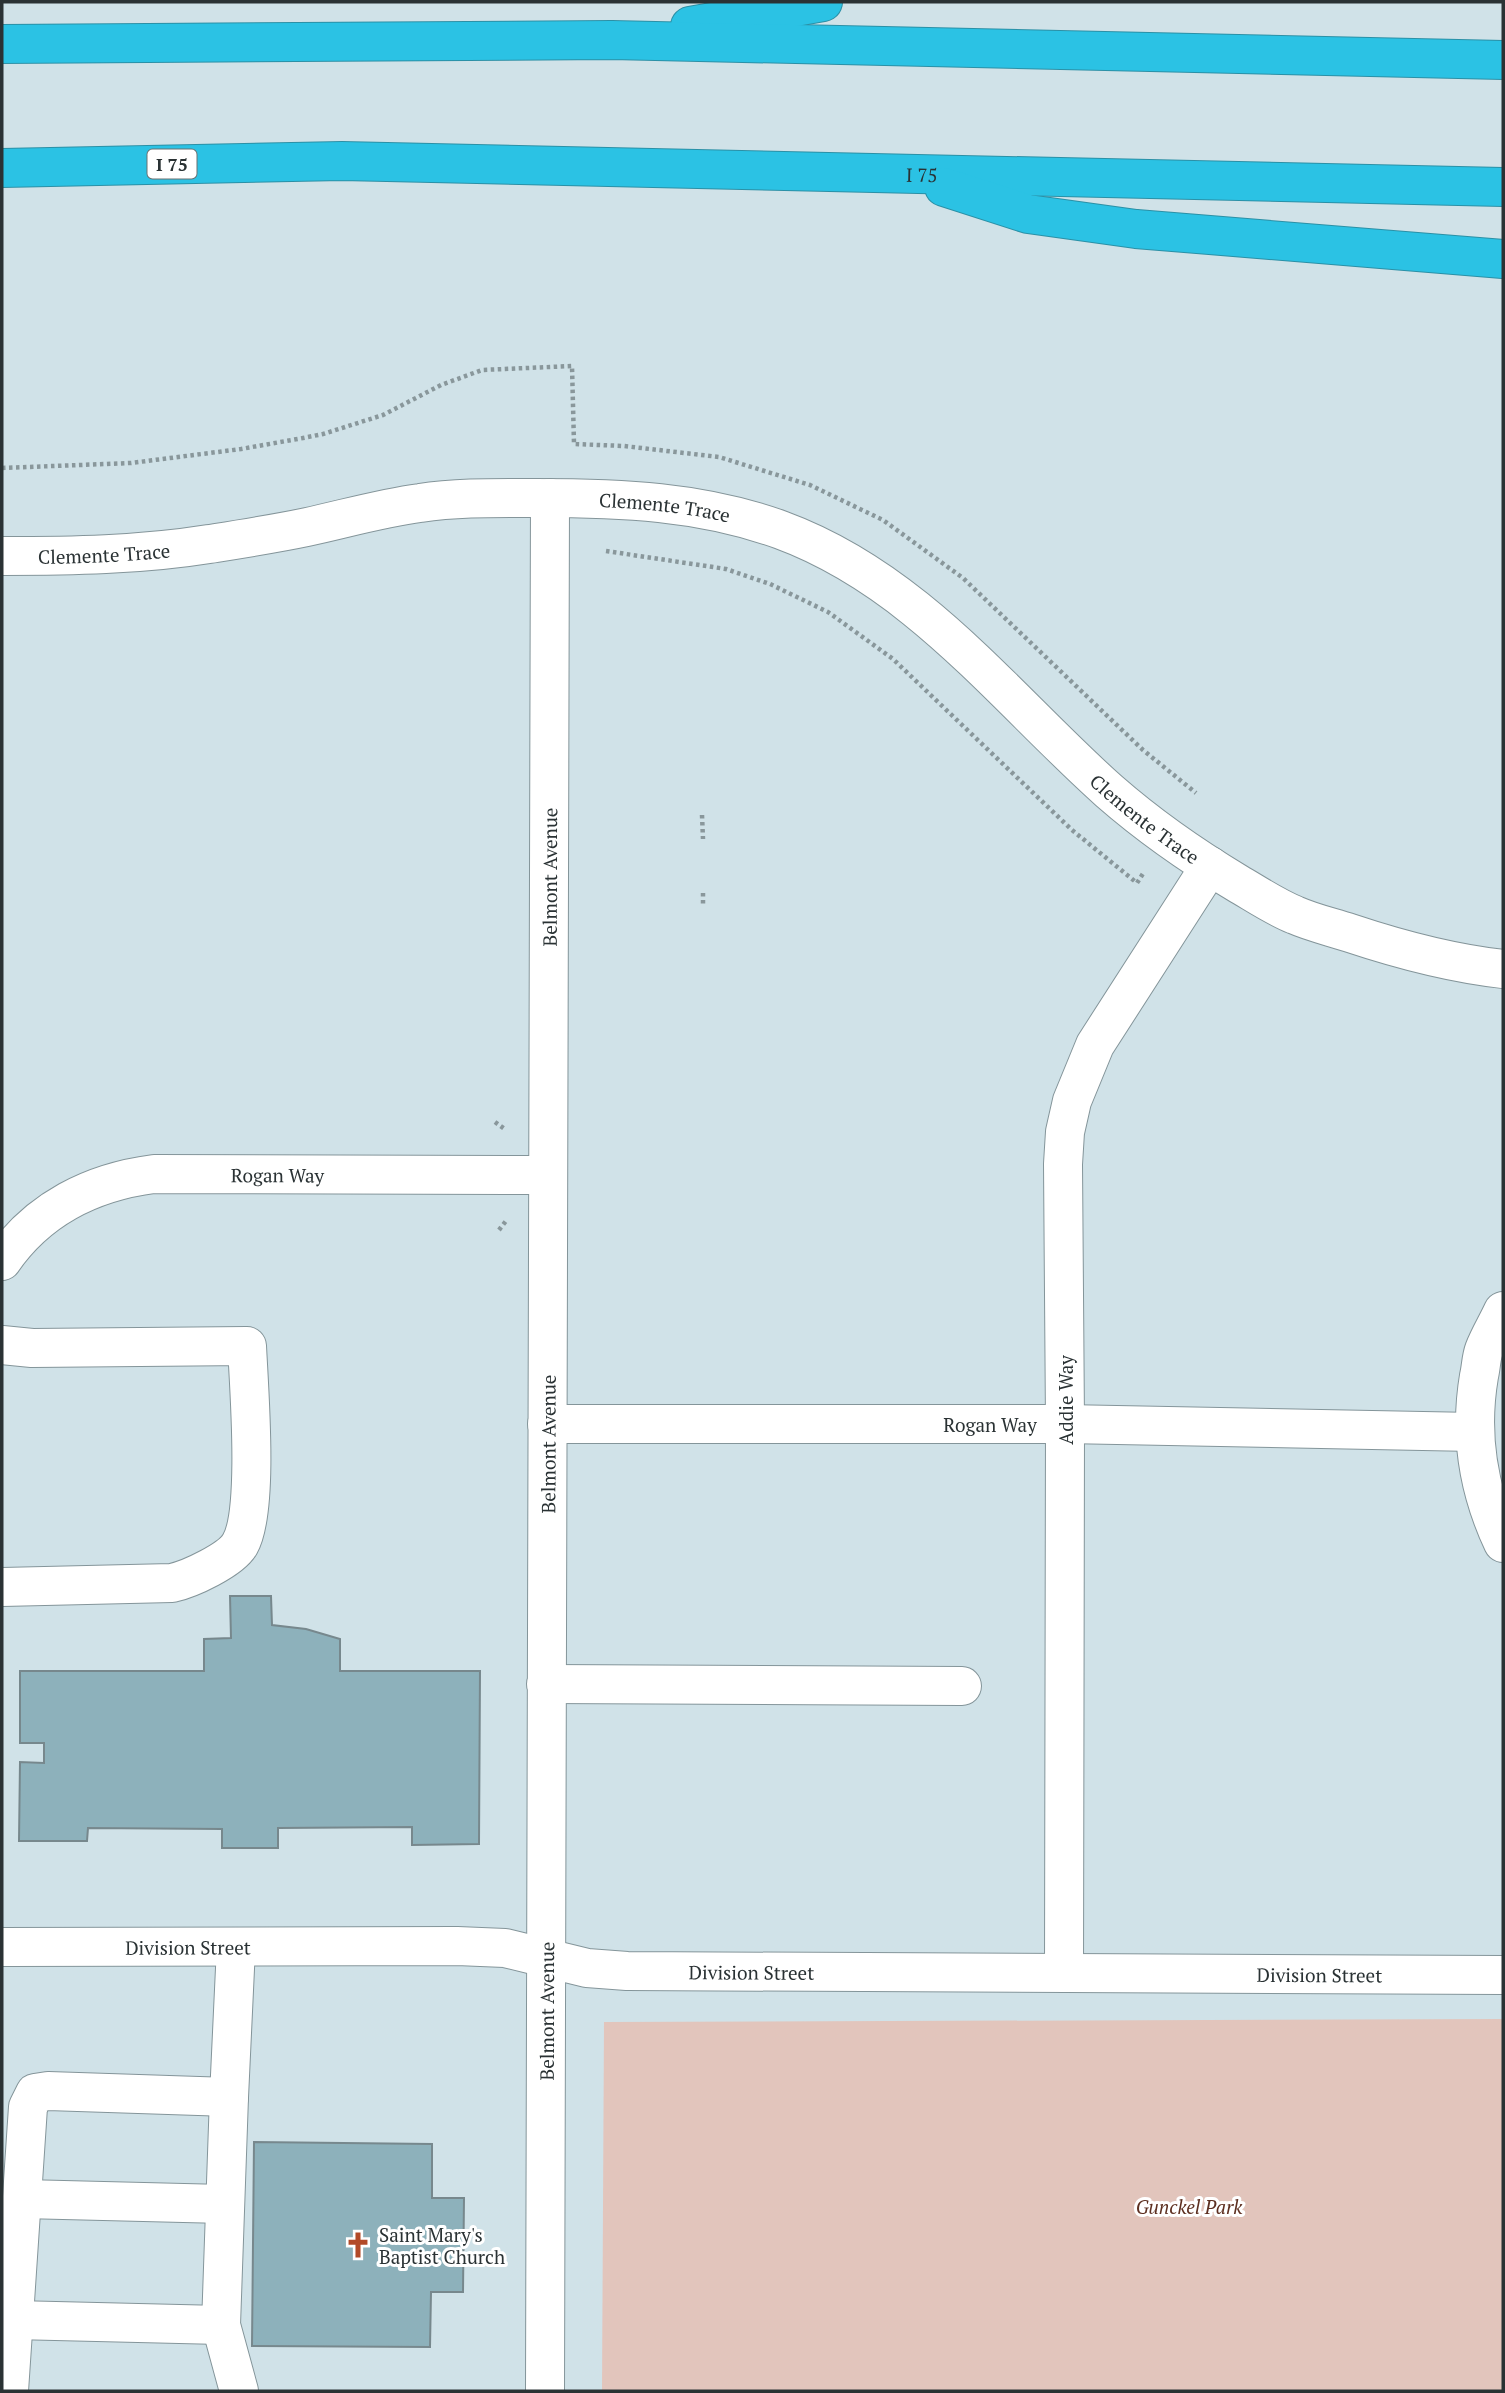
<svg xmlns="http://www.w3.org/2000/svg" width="1505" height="2393" viewBox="0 0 1505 2393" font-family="'PT Serif',serif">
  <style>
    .green { fill: #e2c5bc }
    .building { fill: #8db1bb; stroke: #77888d; stroke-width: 2 }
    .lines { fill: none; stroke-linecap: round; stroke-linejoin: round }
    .minor-casing { stroke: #84959a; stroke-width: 40 }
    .highway-casing { stroke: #2b90a6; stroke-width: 40 }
    .path { stroke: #89979b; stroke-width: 4.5; stroke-dasharray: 3.5 3.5; stroke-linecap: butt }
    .minor { stroke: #fff; stroke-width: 38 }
    .highway { stroke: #2bc2e4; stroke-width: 38 }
    .labels { text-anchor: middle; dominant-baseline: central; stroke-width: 6; stroke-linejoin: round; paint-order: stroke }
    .shield { fill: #fff; stroke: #6a7071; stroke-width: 2 }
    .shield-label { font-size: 18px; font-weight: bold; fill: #2a3234 }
    .street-label { font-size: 19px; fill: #2a3234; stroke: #fff }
    .park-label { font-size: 19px; font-style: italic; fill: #5d2f20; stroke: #fff }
    .poi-label { font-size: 19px; fill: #2a3234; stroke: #fff; text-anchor: start }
  </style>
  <rect width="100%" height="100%" fill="#d0e2e8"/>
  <path class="green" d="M1503,2019V2391H602L604,2022Z"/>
  <path class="building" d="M230,1596H271L272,1625L306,1629L340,1639V1671H480L479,1844L412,1845V1827L278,1828V1848H222V1829L88,1828L87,1841H19L20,1762L44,1763V1743H20V1671H204V1639L231,1638Z
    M254,2142L432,2144V2198H464L463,2292H431L430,2347L252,2346Z"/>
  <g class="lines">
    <g class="minor-casing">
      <g id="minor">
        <path id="s1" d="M2,556C70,556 141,555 209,544C241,539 274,534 307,527C344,519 382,508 420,503C458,497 497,498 536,498C620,498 701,501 781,530C917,580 1005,698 1109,791C1149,826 1192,856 1237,883C1256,894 1275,907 1295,915C1313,923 1332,927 1350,933C1401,950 1450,963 1503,969"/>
        <path id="s2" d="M2,1261C38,1209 92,1182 154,1174L548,1175"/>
        <path d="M1503,1311C1497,1324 1489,1337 1484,1350C1481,1358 1481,1368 1479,1376C1469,1435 1478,1490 1503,1543"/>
        <path d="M2,1345L32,1348L247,1346C249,1389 259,1511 240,1544C231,1560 190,1579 172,1583L2,1587"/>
        <path id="s3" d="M547,1424H1065L1474,1432"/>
        <path d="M546,1684L962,1686"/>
        <path id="s4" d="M2,1947L457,1946L505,1948L587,1968L627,1971L1503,1975"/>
        <path d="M1064,1973L1065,1424L1063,1164L1065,1132L1072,1101L1095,1045L1210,866"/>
        <path d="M229,2097L221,2325L239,2391"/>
        <path d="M23,2199L224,2204"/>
        <path d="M14,2320L221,2325"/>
        <path d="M9,2391L28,2107L35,2093L48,2091L229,2097L236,1947"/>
        <path id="s5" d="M545,2391L550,498"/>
      </g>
    </g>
    <g class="highway-casing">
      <g id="highway">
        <path d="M690,26L823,2"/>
        <path d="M2,44L612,40L1503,60"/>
        <path id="s6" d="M2,168L342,161L1503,187"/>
        <path d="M944,187L1028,214L1136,229L1503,259"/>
      </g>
    </g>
    <path class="path" d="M2,468L131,463L241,449L303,438L323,434L383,415L441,385L482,370L572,366L574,444L624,446L719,457L810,485L883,520L963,578L1143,750L1196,793
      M606,551L726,569L770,584L828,612L893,659L1072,830L1137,883L1144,872
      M702,815L703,839
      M703,893V907
      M495,1122L506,1130
      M499,1230L506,1221"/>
    <use href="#minor" class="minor"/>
    <use href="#highway" class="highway"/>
  </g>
  <defs>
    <g id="church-bare" transform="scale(2.1)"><path d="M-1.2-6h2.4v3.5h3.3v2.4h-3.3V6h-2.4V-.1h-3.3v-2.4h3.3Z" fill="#b24a28" stroke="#fff" stroke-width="2.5" paint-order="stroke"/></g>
  </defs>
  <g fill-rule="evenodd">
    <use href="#church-bare" x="358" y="2245"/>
  </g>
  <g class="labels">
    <rect class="shield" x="147.5" y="149.5" width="49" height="29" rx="5"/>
    <g class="shield-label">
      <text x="172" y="164">I 75</text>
    </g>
    <g class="street-label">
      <text stroke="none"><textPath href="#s6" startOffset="920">I 75</textPath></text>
      <text stroke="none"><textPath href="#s1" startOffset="668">Clemente Trace</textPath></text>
      <text stroke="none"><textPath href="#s1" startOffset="102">Clemente Trace</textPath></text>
      <text stroke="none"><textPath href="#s1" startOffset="1255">Clemente Trace</textPath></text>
      <text stroke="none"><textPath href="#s5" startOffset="1514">Belmont Avenue</textPath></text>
      <text stroke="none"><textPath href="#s2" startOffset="304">Rogan Way</textPath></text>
      <text transform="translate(1065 1400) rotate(-90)">Addie Way</text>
      <text stroke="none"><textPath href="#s3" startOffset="443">Rogan Way</textPath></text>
      <text stroke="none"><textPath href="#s5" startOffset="947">Belmont Avenue</textPath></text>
      <text stroke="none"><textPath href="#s4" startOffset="186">Division Street</textPath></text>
      <text stroke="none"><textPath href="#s4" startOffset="752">Division Street</textPath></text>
      <text stroke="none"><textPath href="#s4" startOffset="1320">Division Street</textPath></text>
      <text stroke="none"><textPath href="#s5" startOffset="380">Belmont Avenue</textPath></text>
    </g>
    <g class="park-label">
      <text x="1189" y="2206">Gunckel Park</text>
    </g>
    <g class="poi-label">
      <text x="379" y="2234">Saint Mary's<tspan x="379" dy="22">Baptist Church</tspan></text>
    </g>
  </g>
  <rect width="1505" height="2393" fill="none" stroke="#2a3234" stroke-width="7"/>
</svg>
